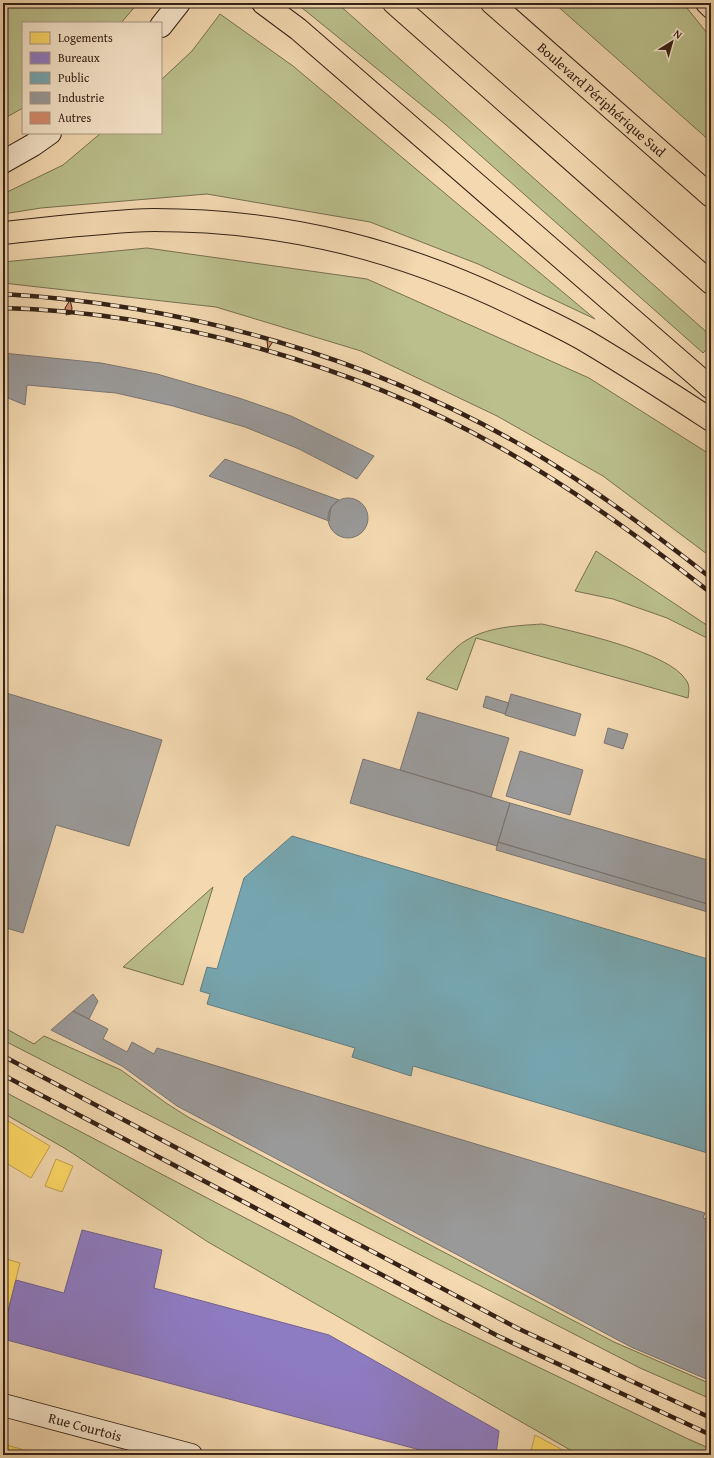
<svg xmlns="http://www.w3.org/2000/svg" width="714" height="1458" viewBox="0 0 714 1458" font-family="'Gentium Book Plus',serif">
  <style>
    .green { fill: #babf8c; stroke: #787050 }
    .homes { fill: #ffd966; stroke: #c2a24e }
    .offices { fill: #8e7cc3; stroke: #73618f }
    .public { fill: #76a5af; stroke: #627d81 }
    .industry { fill: #999; stroke: #7b7571 }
    .building { fill: #d58a6c; stroke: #352115 }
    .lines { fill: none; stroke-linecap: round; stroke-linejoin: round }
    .secondary-casing { stroke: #352115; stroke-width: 24 }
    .highway-casing { stroke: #352115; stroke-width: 24 }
    .secondary { stroke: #f7e6cc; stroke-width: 22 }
    .highway { stroke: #f3d8b0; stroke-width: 22 }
    .rail-casing { stroke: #352115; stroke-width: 4.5 }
    .rail { stroke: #f7e6cc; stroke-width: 3; stroke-dasharray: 9; stroke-linecap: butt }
    .labels { text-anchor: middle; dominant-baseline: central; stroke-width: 4; stroke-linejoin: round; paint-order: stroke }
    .street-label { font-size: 14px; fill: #352115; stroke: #f7e6cc }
  </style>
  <rect width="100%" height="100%" fill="#f3d8b0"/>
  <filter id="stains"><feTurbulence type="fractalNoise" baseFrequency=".005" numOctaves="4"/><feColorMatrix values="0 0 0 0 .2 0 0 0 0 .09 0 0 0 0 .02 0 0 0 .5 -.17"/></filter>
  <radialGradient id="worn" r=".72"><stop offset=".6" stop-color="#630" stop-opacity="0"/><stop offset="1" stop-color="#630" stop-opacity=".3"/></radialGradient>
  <path class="green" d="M3,3H138L121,23H23V108L3,119Z
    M296,3H337L711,336V345L703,353L445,124Z
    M554,3H683L711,38V142Z
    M220,14L293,66L595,319L478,264L370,222L207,194L41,208L3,214V194L63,165L101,133H161V80L192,51Z
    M147,248L367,279L589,378L711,455V557L603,476L497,416L361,351L216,307L3,283V262Z
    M596,551L711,628V640L667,618L613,599L575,591Z
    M542,624C575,632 669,652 686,680C690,685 689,692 688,698L476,638L457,690L426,679C436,668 446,657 457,647C480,627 513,626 542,624Z
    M213,887L183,985L123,967Z
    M3,1027L34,1044L44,1036L121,1070L166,1103L188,1117L614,1342L711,1384V1399L640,1368L3,1040Z
    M3,1091L438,1319L686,1438L711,1449V1455H579L208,1242L66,1149L3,1113Z"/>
  <path class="homes" d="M3,1118L50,1146L31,1178L3,1161Z
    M56,1159L73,1166L62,1192L45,1186Z
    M3,1258L20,1263L3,1331Z
    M535,1435L572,1455H530Z
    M3,1444L42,1455H3Z"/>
  <path class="offices" d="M82,1230L162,1250L154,1288L329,1335L499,1431L496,1455H439L3,1339V1331L16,1280L64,1293Z"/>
  <path class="public" d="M292,836L711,960V1154L413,1066L411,1076L352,1057L355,1048L207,1004L210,994L200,991L207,967L217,969L244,878Z"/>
  <path class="industry" d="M3,353L101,363L157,374L239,398L291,416L374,456L357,479L299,449L245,427L173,406L116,393L27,385L25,405L3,396Z
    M225,459L339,500L331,507L329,521L209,476Z
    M328 518a20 20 0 1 1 40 0a20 20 0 1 1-40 0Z
    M3,692L162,740L129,846L56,825L23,933L3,927Z
    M511,694L581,714L575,736L505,715Z
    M486,696L509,703L505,714L483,707Z
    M418,712L509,738L491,797L400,770Z
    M608,728L628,734L623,749L604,743Z
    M520,751L583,770L570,815L506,796Z
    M363,759L510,803L497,846L350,803Z
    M510,803L711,861V905L498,842Z
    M498,842L711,905V913L496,850Z
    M93,994L98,1001L89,1019L73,1011Z
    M73,1011L108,1029L103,1039L127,1052L132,1042L154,1054L157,1048L705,1213L703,1218L711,1220V1381L631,1347L177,1106L122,1066L51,1030Z"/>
  <path class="building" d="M70,300L72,308L71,314L66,315L65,308Z
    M268,339L274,340L268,349L267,341Z"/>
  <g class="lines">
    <g class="secondary-casing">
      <g id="secondary">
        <path d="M161,26L179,3"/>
        <path d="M3,162L33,145L50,133"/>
        <path id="s1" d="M3,1405L191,1455"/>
      </g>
    </g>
    <g class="highway-casing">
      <g id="highway">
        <path d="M263,3L298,29L711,388"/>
        <path d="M394,3L711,283"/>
        <path id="s2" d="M492,3L711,196"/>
        <path d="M707,3L711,7"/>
        <path d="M3,233C53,228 104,221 154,220C288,220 406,251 525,310C546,320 567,330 586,341C628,366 670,393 711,420"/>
      </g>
    </g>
    <use href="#secondary" class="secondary"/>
    <use href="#highway" class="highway"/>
    <g class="rail-casing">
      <path id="rail" d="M3,294C189,305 371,357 533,452C595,489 654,533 711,578
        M3,308C170,312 354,365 499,447C574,489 643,540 711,593
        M3,1056L517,1328L711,1418
        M3,1075L498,1336L711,1435"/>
    </g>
    <use href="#rail" class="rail"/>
  </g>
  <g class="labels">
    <g class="street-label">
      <text stroke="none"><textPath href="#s2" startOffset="146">Boulevard Périphérique Sud</textPath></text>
      <text stroke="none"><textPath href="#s1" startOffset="85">Rue Courtois</textPath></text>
    </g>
  </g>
  <rect width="714" height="1458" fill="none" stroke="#f3d8b0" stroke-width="16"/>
  <rect x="4" y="4" width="706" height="1450" fill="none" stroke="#352115" stroke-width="2"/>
  <rect x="8" y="8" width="698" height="1442" fill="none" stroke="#352115"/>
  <rect x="22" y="22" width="140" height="112" fill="#f7e6cc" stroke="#a99783"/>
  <rect x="30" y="32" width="20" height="12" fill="#ffd966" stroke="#a99783"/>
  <text x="58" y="42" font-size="12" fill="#352115">Logements</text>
  <rect x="30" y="52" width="20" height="12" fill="#8e7cc3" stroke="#a99783"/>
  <text x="58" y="62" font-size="12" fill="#352115">Bureaux</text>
  <rect x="30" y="72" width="20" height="12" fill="#76a5af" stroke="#a99783"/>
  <text x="58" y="82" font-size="12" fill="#352115">Public</text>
  <rect x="30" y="92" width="20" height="12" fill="#999999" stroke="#a99783"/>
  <text x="58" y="102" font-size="12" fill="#352115">Industrie</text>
  <rect x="30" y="112" width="20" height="12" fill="#d58a6c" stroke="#a99783"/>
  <text x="58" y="122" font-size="12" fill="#352115">Autres</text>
  <g transform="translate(672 42) rotate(37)" stroke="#f7e6cc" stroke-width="3" paint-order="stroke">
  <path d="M0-3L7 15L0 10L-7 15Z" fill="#352115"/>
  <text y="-6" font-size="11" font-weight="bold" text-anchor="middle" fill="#352115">N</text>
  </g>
  <rect width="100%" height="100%" filter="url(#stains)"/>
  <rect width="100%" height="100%" fill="url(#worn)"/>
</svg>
